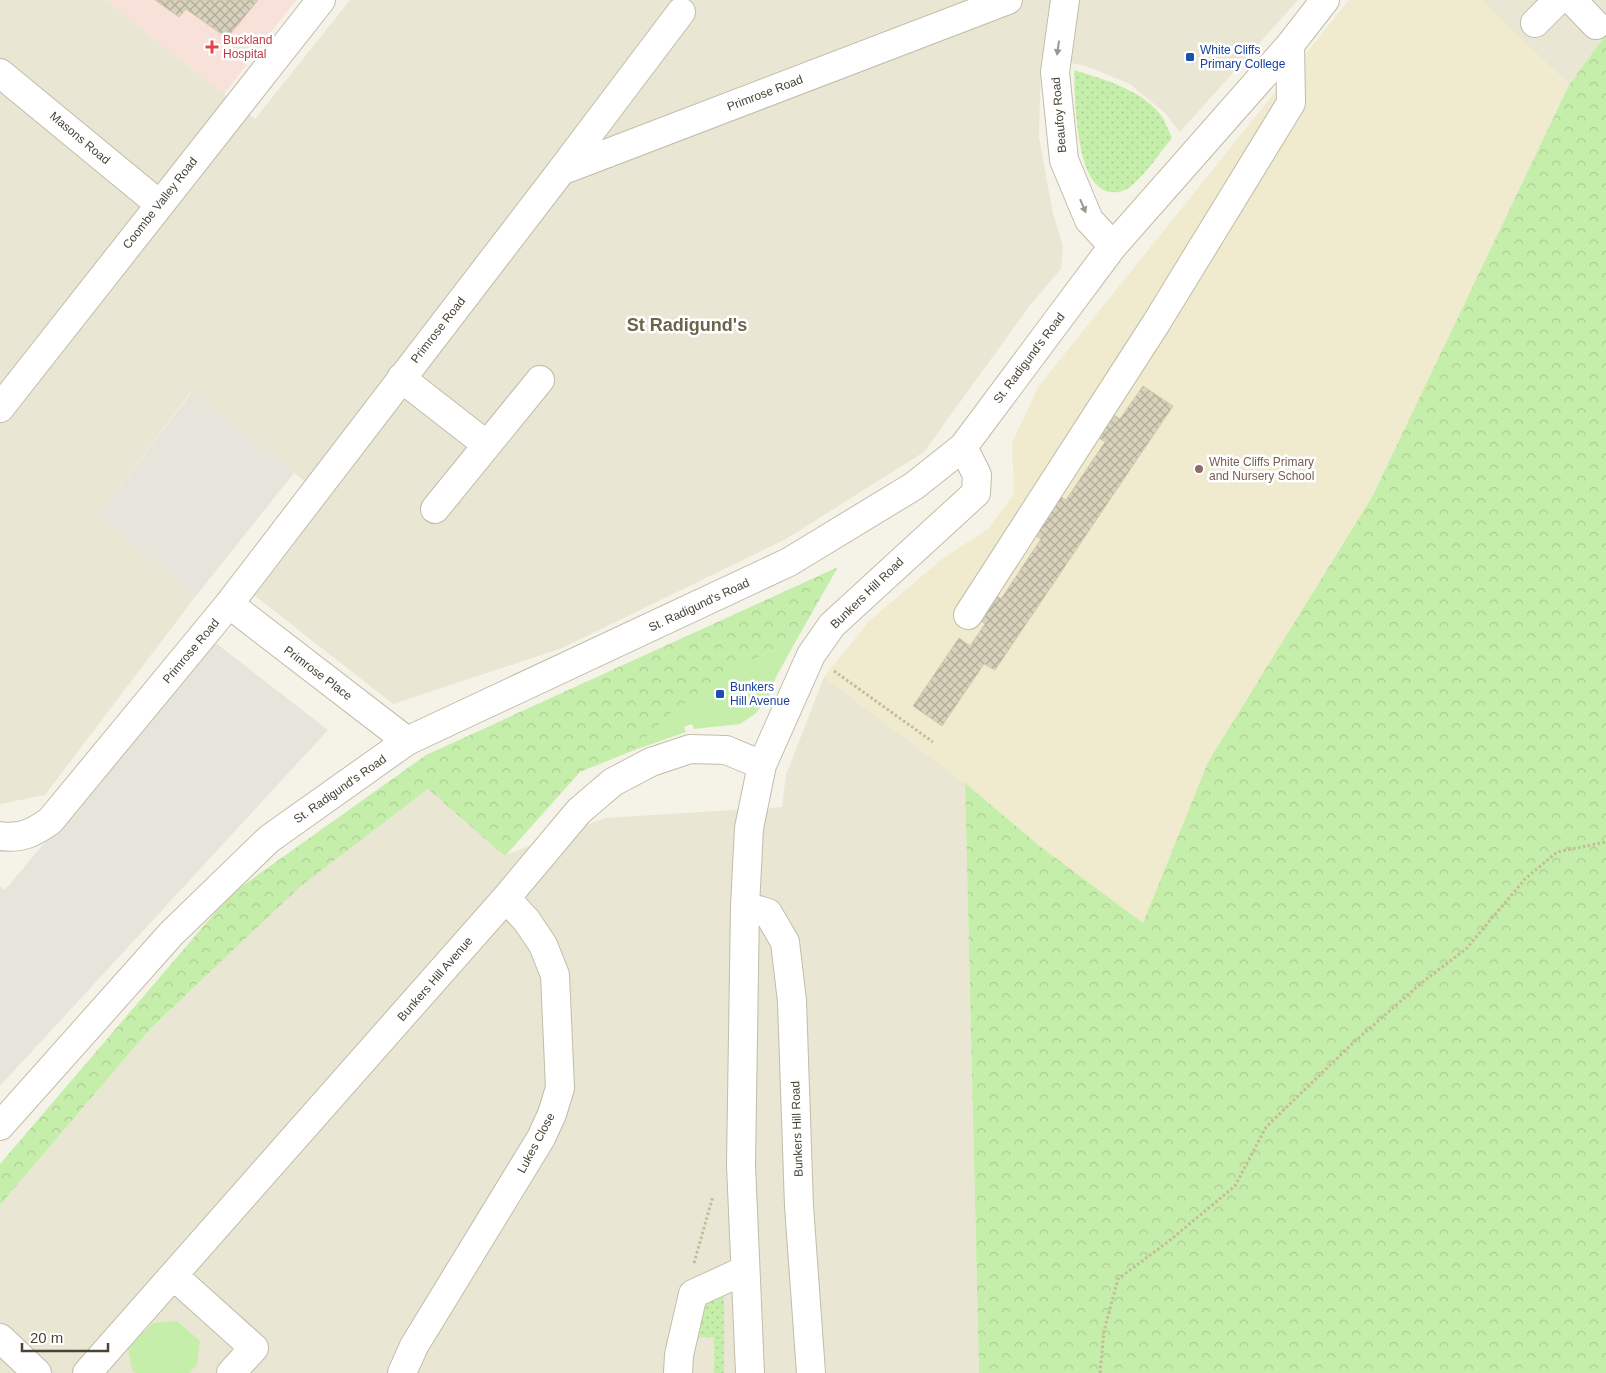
<svg xmlns="http://www.w3.org/2000/svg" width="1606" height="1373" viewBox="0 0 1606 1373" font-family="Arial,sans-serif">
  <style>
    .residential { fill: #eae6d4 }
    .industrial { fill: #e7e4db }
    .education { fill: #f0ebcf }
    .medical { fill: #f7e1d9 }
    .grass { fill: url(#grass-dots) }
    .forest { fill: url(#forest-crowns) }
    .park { fill: #c6eeab }
    .building { fill: url(#building-cross-hatch); stroke: #d4caad }
    .lines { fill: none; stroke-linecap: round; stroke-linejoin: round }
    .minor-casing { stroke: #c2bca8; stroke-width: 30 }
    .path { stroke: #c5bb98; stroke-width: 3; stroke-dasharray: 2.5 2.5; stroke-linecap: butt }
    .minor { stroke: #fff; stroke-width: 28 }
    .oneway { fill: #9b9890 }
    .health-dot { fill: #e0444e; stroke: #fff; stroke-width: 2 }
    .transit-dot { fill: #1a4fb4; stroke: #fff; stroke-width: 2 }
    .education-dot { fill: #8d6e63; stroke: #fff; stroke-width: 2 }
    .labels { text-anchor: middle; dominant-baseline: central; stroke-width: 5; stroke-linejoin: round; paint-order: stroke }
    .health-label { font-size: 12px; fill: #be3a42; stroke: #fff; text-anchor: start }
    .transit-label { font-size: 12px; fill: #164399; stroke: #fff; text-anchor: start }
    .street-label { font-size: 12px; fill: #494435; stroke: #fff }
    .education-label { font-size: 12px; fill: #785e54; stroke: #fff; text-anchor: start }
    .district-label { font-size: 18px; font-weight: bold; fill: #6d644b; stroke: #fff }
  </style>
  <defs>
    <pattern id="grass-dots" width="8" height="8" patternUnits="userSpaceOnUse" patternTransform="scale(1.25)"><rect width="8" height="8" fill="#c6eeab"/><path d="M2 2h.1M6 6h.1" fill="none" stroke="#accd94" stroke-width="1.8" stroke-linecap="round"/></pattern>
    <pattern id="forest-crowns" width="20" height="18" patternUnits="userSpaceOnUse" patternTransform="scale(1.25)"><rect width="20" height="18" fill="#c6eeab"/><path d="M2 6a3 3 0 1 1 6 0M12 15a3 3 0 1 1 6 0" fill="none" stroke="#accd94"/></pattern>
    <pattern id="building-cross-hatch" width="8" height="8" patternUnits="userSpaceOnUse" patternTransform="scale(1.25)"><rect width="8" height="8" fill="#d8d1bb"/><path d="M0 0l8 8M0 8l8-8" fill="none" stroke="#b1ab99"/></pattern>
  </defs>
  <rect width="100%" height="100%" fill="#f5f3e7"/>
  <path class="residential" d="M0,0H106L255,119L350,0H1298L1180,132L1165,113L1130,84L1083,65L1041,59L1039,137L1053,214L1063,246L1061,269L1030,305L924,452L786,539L562,648L393,704L254,595L326,498L191,392L99,515L195,597L45,795L0,804Z
    M1481,0H1606V34L1569,85Z
    M824,677L965,783L979,1373H0V1205L150,1029L301,886L428,789L505,855L605,818L782,807L786,775Z"/>
  <path class="industrial" d="M192,392L294,473L195,597L99,515Z
    M213,641L328,730L0,1086V886L5,890Z"/>
  <path class="education" d="M1349,0H1481L1569,85L1372,497L1208,762L1143,923L1041,847L965,783L824,677L869,621L942,559L988,529L1014,494L1012,443L1038,387Z"/>
  <path class="medical" d="M106,0H296L224,94Z"/>
  <path class="grass" d="M1074,70C1103,79 1140,89 1160,114C1165,120 1168,130 1172,138C1159,154 1146,174 1130,187C1125,191 1118,193 1112,192C1075,191 1075,97 1074,70Z
    M724,1291V1373H714V1337L693,1338L701,1303Z"/>
  <path class="forest" d="M1606,34V1373H979L965,783L1041,847L1143,923L1208,762L1372,497L1569,85Z
    M838,567L797,639L751,661L632,751L580,772L505,856L428,789L301,886L150,1029L0,1205V1164L231,894L426,755Z"/>
  <path class="park" d="M797,639L776,677L768,699L755,714L740,724L694,729L692,724L684,727L686,732L632,751L670,713L751,661Z
    M177,1321L200,1341L197,1365L189,1373H136L132,1370L128,1348L153,1323Z"/>
  <path class="building" d="M155,0H258L227,38L186,9L179,17Z
    M1143,386L1173,406L995,670L984,664L942,726L913,706L959,638L970,646L985,624L974,616L991,592L1001,599L1041,539L1035,535L1061,497L1066,500L1105,442L1093,434L1108,411L1120,419Z"/>
  <g class="lines">
    <g class="minor-casing">
      <path id="minor" d="M1065,0L1055,72L1064,160L1089,220L1113,246
        M1572,0L1596,25
        M1535,23L1558,0
        M0,73L159,204
        M561,171L681,12
        M401,378L487,445
        M0,408L321,0
        M435,509L540,380
        M229,604L407,741
        M968,615L1155,325L1291,103L1290,45
        M0,836C21,839 33,833 50,821L229,604L561,171L1008,0
        M745,906L768,913L785,942L792,1001L799,1206L811,1373
        M0,1126L171,934L269,839L407,741L789,562L914,486L963,447L1113,246L1290,45L1325,0
        M174,1276L254,1348L231,1373
        M0,1338L37,1373
        M87,1373L506,898L579,811L613,782L651,762L690,749L726,750L762,765
        M402,1373L414,1346L541,1138L552,1114L560,1088L555,975L543,945L527,921L506,898
        M678,1373L679,1355L693,1294L745,1270
        M750,1373L741,1165L745,906L749,828L762,765L811,655L832,625L976,493L977,475L963,447"/>
    </g>
    <path class="path" d="M834,671L933,742
      M694,1263L713,1196
      M1100,1373L1104,1331L1118,1279L1169,1241L1235,1186L1266,1127L1354,1042L1425,980L1466,949L1525,879L1557,852L1606,842"/>
    <use href="#minor" class="minor"/>
  </g>
  <defs><path id="oneway-solid" d="M-6-.8H1V-3.2L6.5 0L1 3.2V.8H-6Z" transform="scale(1.25)"/></defs>
  <g class="oneway">
    <use href="#oneway-solid" transform="translate(1058 48) rotate(98)"/>
    <use href="#oneway-solid" transform="translate(1083 206) rotate(67)"/>
  </g>
  <path class="health-dot" d="M209.5 39.5h5v5h5v5h-5v5h-5v-5h-5v-5h5z"/>
  <g class="transit-dot">
    <rect x="1185" y="52" width="10" height="10" rx="2.5"/>
    <rect x="715" y="689" width="10" height="10" rx="2.5"/>
  </g>
  <circle class="education-dot" cx="1199" cy="469" r="5"/>
  <g class="labels">
    <g class="health-label">
      <text x="223" y="40">Buckland<tspan x="223" dy="14">Hospital</tspan></text>
    </g>
    <g class="transit-label">
      <text x="1200" y="50">White Cliffs<tspan x="1200" dy="14">Primary College</tspan></text>
      <text x="730" y="687">Bunkers<tspan x="730" dy="14">Hill Avenue</tspan></text>
    </g>
    <g class="street-label">
      <text transform="translate(765 93) rotate(-21)">Primrose Road</text>
      <text transform="translate(1059 115) rotate(-95)">Beaufoy Road</text>
      <text transform="translate(80 138) rotate(40)">Masons Road</text>
      <text transform="translate(160 203) rotate(-52)">Coombe Valley Road</text>
      <text transform="translate(438 330) rotate(-52)">Primrose Road</text>
      <text transform="translate(1029 358) rotate(-53)">St. Radigund's Road</text>
      <text transform="translate(867 593) rotate(-44)">Bunkers Hill Road</text>
      <text transform="translate(699 605) rotate(-25)">St. Radigund's Road</text>
      <text transform="translate(191 651) rotate(-50)">Primrose Road</text>
      <text transform="translate(318 673) rotate(37)">Primrose Place</text>
      <text transform="translate(340 789) rotate(-35)">St. Radigund's Road</text>
      <text transform="translate(435 979) rotate(-49)">Bunkers Hill Avenue</text>
      <text transform="translate(797 1129) rotate(-92)">Bunkers Hill Road</text>
      <text transform="translate(536 1143) rotate(-62)">Lukes Close</text>
    </g>
    <g class="education-label">
      <text x="1209" y="462">White Cliffs Primary<tspan x="1209" dy="14">and Nursery School</tspan></text>
    </g>
    <g class="district-label">
      <text x="687" y="325">St Radigund's</text>
    </g>
  </g>
  <path d="M22 1343v8h86v-8" fill="none" stroke="#494435" stroke-width="2.5"/>
  <text x="30" y="1343" font-size="15" fill="#494435" stroke="#ffffff" stroke-width="4" paint-order="stroke">20 m</text>
</svg>
